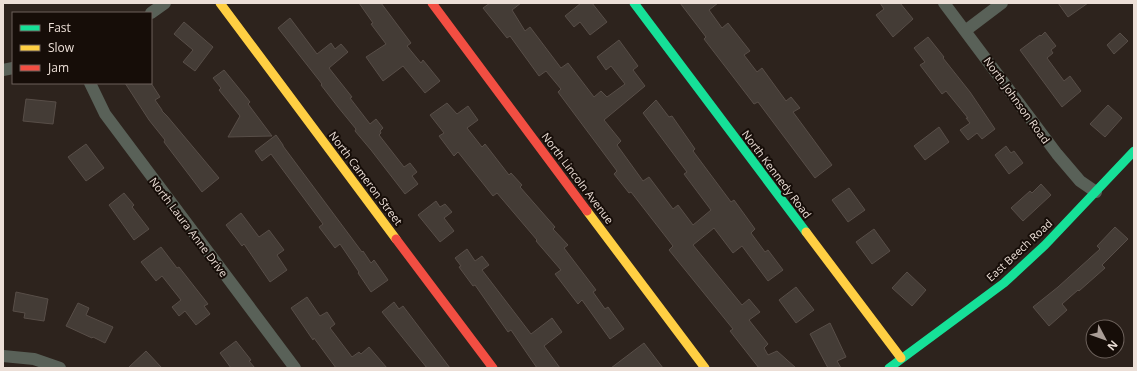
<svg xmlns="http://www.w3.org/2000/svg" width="1137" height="371" viewBox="0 0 1137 371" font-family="'Open Sans',sans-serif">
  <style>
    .building { fill: #443c36; stroke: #584e48 }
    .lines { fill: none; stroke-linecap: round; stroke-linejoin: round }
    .street { stroke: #596158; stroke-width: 12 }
    .fast { stroke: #16e098; stroke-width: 9 }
    .slow { stroke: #ffcf43; stroke-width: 9 }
    .jam { stroke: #f24e42; stroke-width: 9 }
    .labels { text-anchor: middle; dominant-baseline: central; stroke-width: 4; stroke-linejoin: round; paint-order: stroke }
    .street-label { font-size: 11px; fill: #ecdfd7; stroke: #160d08 }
  </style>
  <rect width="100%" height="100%" fill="#2d231d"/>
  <path class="building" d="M359,3H381L411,43L407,46L421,63L423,60L440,81L425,93L403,66L383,81L366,57L386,44L371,24L373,23Z
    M490,3H521L512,10L525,31L530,27L561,68L568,63L594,97L601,91L607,97L625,84L611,66L606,70L597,57L619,40L638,66L633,70L645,86L604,120L621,141L617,145L643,181L649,177L673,209L678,205L693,225L711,210L684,174L687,172L643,113L656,100L669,117L672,116L695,149L693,151L731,202L734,200L755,229L751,233L765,252L768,250L783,270L768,281L742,246L733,253L714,228L693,245L742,305L749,299L760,312L749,320L768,344L764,348L768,355L777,351L796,368H759L730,331L733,329L669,250L673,246L631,192L629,193L614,174L617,171L558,92L561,89L546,71L539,76L510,36L507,38L483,8Z
    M581,3H592L607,22L590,35L580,22L574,27L565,16Z
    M680,3H718L709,10L722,28L728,23L750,51L744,55L757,72L762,68L786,101L791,97L800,108L793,112L832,165L815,178L758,102L754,104L704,39L706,37Z
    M880,3H900L913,19L893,37L876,15L884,9Z
    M1058,3H1088L1068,17Z
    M290,18L317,54L331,43L335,49L341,44L348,52L329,68L352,97L350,98L370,124L376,119L383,128L380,131L381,133L379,135L404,167L410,163L417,172L412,176L418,184L405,194L371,150L355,131L356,129L338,107L321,85L322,84L278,28Z
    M184,22L213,47L195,71L183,62L193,50L174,34Z
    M1045,32L1056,46L1051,50L1053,53L1047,58L1064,81L1070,76L1081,91L1062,107L1020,50L1040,35L1041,36Z
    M1120,33L1128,41L1114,54L1107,45Z
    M928,37L944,57L943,58L970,92L995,129L982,139L977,133L968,140L960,130L970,123L966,118H968L946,91L942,94L920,65L925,62L914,48Z
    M224,70L250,102L248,104L272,136L228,137L240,116L219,90L221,88L213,78Z
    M125,83H151L160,97L155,100L162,110V111L167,116L219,178L202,192L164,142L165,140L149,120Z
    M26,99L56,102L53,124L23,121Z
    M447,103L457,114L468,106L478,120L467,128L482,147L485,144L509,175L511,173L522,185L520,187L555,227L553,229L568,245L564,248L596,290L593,292L605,309L608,307L624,329L610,339L582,300L578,304L555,274L561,270L536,241L537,240L497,193L493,196L458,152L454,156L439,136L444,133L430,115Z
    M1108,105L1122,118L1105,137L1090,124Z
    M939,127L949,142L925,160L914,146Z
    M276,135L283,145V146L362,252L363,251L371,263L374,260L388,280L371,292L358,273L359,272L340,244L335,248L319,227L323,224L271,154L262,161L255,151Z
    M86,144L104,168L86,181L68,157Z
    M1006,146L1011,153L1014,151L1023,163L1009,174L995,155Z
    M1041,184L1051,195L1023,221L1011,208L1030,191L1032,193Z
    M849,188L865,210L848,222L832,200Z
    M124,193L134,205L132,207L149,229L134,240L109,205Z
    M436,201L440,207L445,204L452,212L444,218L454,231L440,242L418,215Z
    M241,213L259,237L269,230L284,250L277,255L287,270L270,282L244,244L242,246L226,225Z
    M1115,227L1128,239L1102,265L1105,268L1079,291L1078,290L1062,304L1067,310L1049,326L1033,307L1058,287L1100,249L1097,246Z
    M874,229L890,251L872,264L856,242Z
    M161,247L177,268L179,267L208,304L204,306L210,314L196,325L185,311L179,316L172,307L181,300L162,276L156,281L141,262Z
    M467,249L475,261L482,256L489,265L482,270L531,334L552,318L562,332L544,346L560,368H537L511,330L508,332L475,285L473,286L459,267L461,266L455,258Z
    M907,272L926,290L912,306L892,288Z
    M796,287L814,310L796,323L779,300Z
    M16,292L48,299L44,321L24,318L25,313L13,311Z
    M307,297L320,316L327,312L335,324L330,328L352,357L359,352L361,354L369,347L387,368H336L314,338L313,340L291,308Z
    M394,302L399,309L403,306L450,368H427L382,312Z
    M78,303L89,308L86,315L113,327L105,343L93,337L92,338L66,326Z
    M830,323L846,357L837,361L841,368H828L810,334Z
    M236,341L251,360L249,361L255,368H231L220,353Z
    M644,343L663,368H611Z
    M146,351L162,368H128Z"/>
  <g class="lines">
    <path class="street" d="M944,3L1057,154L1080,181L1096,192
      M151,13L165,3
      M965,31L1002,3
      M3,70L13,68
      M90,83L105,114L295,368
      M3,356L34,359L60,368"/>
    <path class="fast" d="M634,3L806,232
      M889,368L1004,283L1045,245L1134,151"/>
    <path class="slow" d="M220,3L396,239
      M587,211L705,368
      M806,232L901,358"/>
    <path class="jam" d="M432,3L587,211
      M396,239L493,368"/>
  </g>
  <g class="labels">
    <g class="street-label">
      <text transform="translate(1017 100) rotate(54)">North Johnson Road</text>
      <text transform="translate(777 174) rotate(53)">North Kennedy Road</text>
      <text transform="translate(366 178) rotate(53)">North Cameron Street</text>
      <text transform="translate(578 178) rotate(53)">North Lincoln Avenue</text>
      <text transform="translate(189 227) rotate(53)">North Laura Anne Drive</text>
      <text transform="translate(1019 250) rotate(-43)">East Beech Road</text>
    </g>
  </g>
  <rect width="1137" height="371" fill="none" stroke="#ecdfd7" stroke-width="8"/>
  <rect x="12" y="12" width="140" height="72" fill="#160d08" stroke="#6c615b"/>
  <rect x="20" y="25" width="20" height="6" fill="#16e098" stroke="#6c615b"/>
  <text x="48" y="32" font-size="12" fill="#ecdfd7">Fast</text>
  <rect x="20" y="45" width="20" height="6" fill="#ffcf43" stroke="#6c615b"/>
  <text x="48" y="52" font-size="12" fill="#ecdfd7">Slow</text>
  <rect x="20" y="65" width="20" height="6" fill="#f24e42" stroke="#6c615b"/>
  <text x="48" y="72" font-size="12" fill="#ecdfd7">Jam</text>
  <g transform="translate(1105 339) rotate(131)"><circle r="19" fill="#160d08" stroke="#6c615b"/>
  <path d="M0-3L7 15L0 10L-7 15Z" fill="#a99d96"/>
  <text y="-6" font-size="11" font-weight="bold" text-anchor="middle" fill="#ecdfd7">N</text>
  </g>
</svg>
